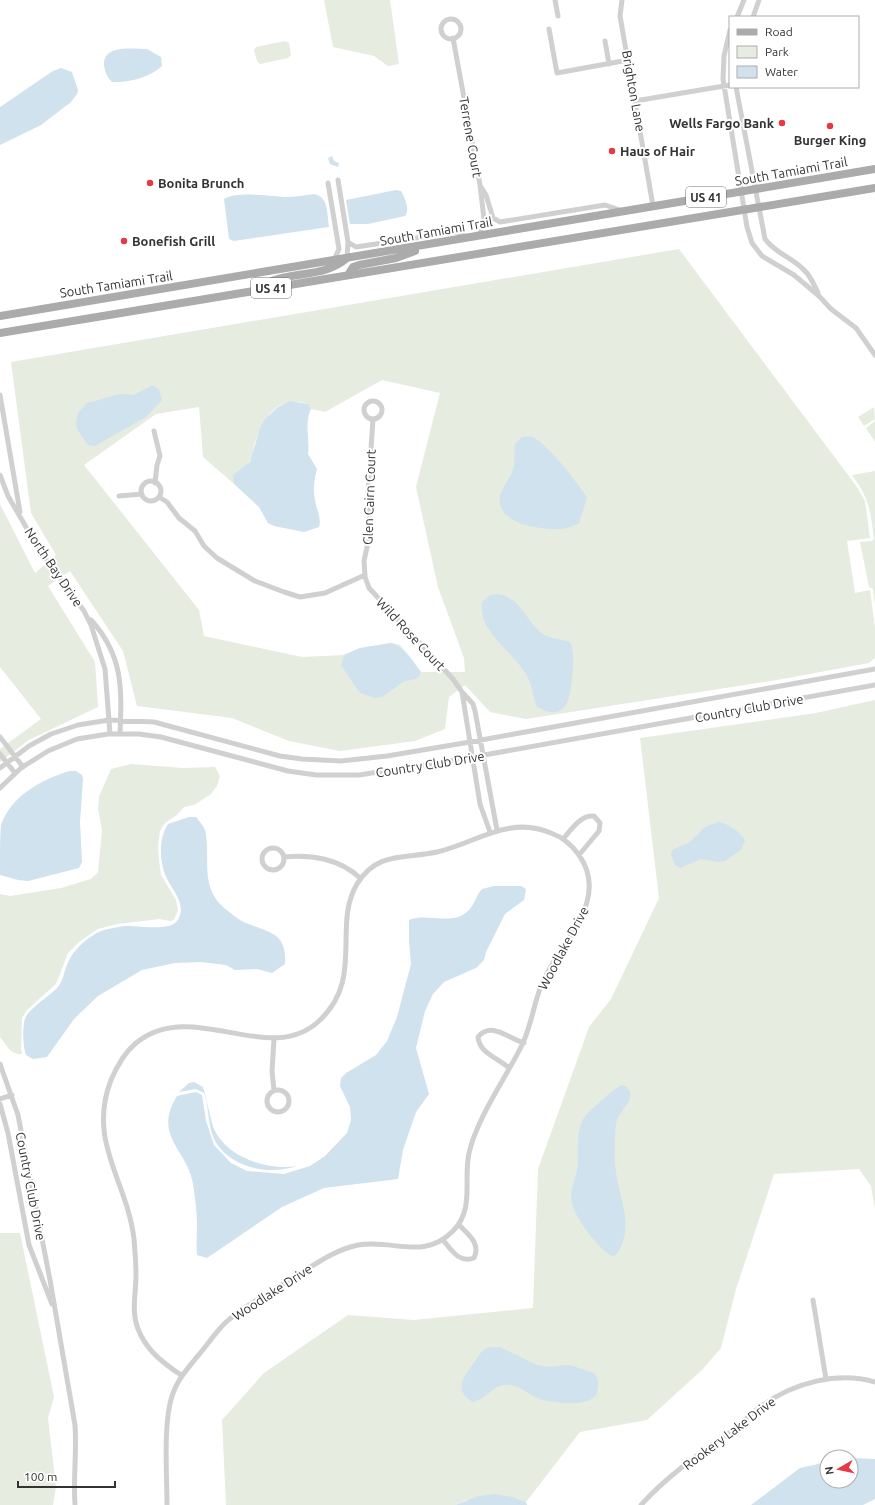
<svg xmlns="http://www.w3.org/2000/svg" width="875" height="1505" viewBox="0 0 875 1505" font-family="Ubuntu,sans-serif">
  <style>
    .green { fill: #e6ecdf; fill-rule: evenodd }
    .water { fill: #cfe2ee }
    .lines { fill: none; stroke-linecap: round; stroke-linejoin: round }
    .street { stroke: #d0d0d0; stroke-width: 5 }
    .primary { stroke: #ababab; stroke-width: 8 }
    .poi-dot { fill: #e63946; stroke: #fff; stroke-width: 1.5 }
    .labels { text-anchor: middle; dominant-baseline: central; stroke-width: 4; stroke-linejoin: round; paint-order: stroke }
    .shield { fill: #fff; stroke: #707070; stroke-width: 1 }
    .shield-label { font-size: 12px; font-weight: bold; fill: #333 }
    .street-label { font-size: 13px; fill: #333; stroke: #fff }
    .poi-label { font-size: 13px; font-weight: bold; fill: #333; stroke: #fff; text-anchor: start }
  </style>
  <rect width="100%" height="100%" fill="#fff"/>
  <path class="green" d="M324,0H390L399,64L388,66L374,56L333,47Z
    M285,41L289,43L291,55L288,58L260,64L257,61L254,50L256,47Z
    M679,249L857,487L865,501L870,538L847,541L855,593L870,590L875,628V658L869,663L777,680L526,719L490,712L465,685L449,697L445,729L415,741L340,751L289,741L232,718L137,706L123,651L70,571L48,586L95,662L98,707L29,740L0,762V749L41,719L0,667V504L35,573L56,555L31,513L11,362ZM382,380L440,393L416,487L438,587L464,658L465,672H421L400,645L391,643L360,648L344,655L302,657L204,636L199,610L84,465L156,414L199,407L203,457L234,484V475C238,471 248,466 250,461C253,457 253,450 254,446C263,419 276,394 308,404L311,409L325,412Z
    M874,407L875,419L864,426L858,417Z
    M875,421V442L866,428Z
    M875,471V604L873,589L869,587L860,542L872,541L874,539C870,509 870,500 852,475Z
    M875,700V1209L871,1186L859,1169L774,1174L736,1289L721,1348L703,1369L647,1420L580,1432L526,1502L513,1497L467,1500L455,1505H226L222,1420L264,1373L348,1315L414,1320L533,1308L538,1169L589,1027L611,999L659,898L640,738L816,713Z
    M131,764L183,768L215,767L220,776L217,786L211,794L194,805L184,807L177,815L165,823L160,831L158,845L159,860L161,875L176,900L178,910L174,920L170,921L160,919L117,924L98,929L79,942L68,953L56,984L27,1010L22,1018L21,1048L22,1054C10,1055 7,1045 0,1037V894L10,896L61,888L91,879L98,872L102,830L98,809L99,797L111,769Z
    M0,1233H20L54,1397L48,1418L56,1487L53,1505H0Z"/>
  <path class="water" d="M147,49L161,57L162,66C151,77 128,83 112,82C107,77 105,72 104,65C103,44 133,49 147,49Z
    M61,68L72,72L78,90L77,94L71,102L41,125L0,145V107L53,71Z
    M332,156L334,161L339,163L338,167L330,164L328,158Z
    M396,190L401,191C405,197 410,211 405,216L368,224H350L346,200Z
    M314,194C329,197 327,214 329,227L234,241L229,239L224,199C237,191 270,196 286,197C295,197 305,195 314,194Z
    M153,385L159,390L162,400L146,417L95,446L88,445L77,429L76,422L78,413L87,403L120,394L133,395Z
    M290,401L308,404L311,409C304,422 310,440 308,454L317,469C314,480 313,488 315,500C316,509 322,518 319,527L304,532L274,526L268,523L259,507L234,484L233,475L250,462L260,428L265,419L278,407Z
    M522,437C525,437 529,436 532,437C544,440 581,486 587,498L579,523C566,531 550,530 535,527C520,525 496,516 500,496C503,485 513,476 514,465C515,458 514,451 515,444Z
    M498,594C520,597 525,619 540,632C548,639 561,639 570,642C575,653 573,667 572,679C569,702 566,722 537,707C533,699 533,689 529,680C518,654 477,633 482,602L490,595Z
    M391,643C404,646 413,661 421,672L418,678L403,682L382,697L375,698L360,693L341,665L344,655L360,648Z
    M70,771H76L82,775L83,779L80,822L82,862L79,868L28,881L18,880L0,875C0,864 0,834 1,825C11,796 42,779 70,771Z
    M189,817H196C199,821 203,825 205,830C211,856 200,884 221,905C225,909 240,921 246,923C270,933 287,933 285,964L272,973L257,969L235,970L226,965L201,962L175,963L142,970L98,996L74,1019L47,1057L33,1059L26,1055C23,1046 22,1028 25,1019C28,1009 50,996 58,987C63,981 64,972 67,965C72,951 87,937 101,931C107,929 117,927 125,926C137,925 169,932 177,921C189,904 170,889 165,874C159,858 159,838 168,824Z
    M718,822C727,823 741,832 745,840L741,850L725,861L718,862L701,859L680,868L675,865L671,855L672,850L690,842L705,827Z
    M494,886H521L526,889L524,900L505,914L486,952L484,960L476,968L444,982L433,994L425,1011L416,1048L429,1094L416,1112L403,1150L398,1179L324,1188L282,1207L207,1258L197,1255C196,1244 197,1234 197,1224C197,1211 195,1197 193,1184C188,1150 152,1136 177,1096L196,1092L202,1095L206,1121L214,1145L231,1163L247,1171L284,1174L310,1166L325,1156L347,1133L351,1120L350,1107L340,1086L341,1078L346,1073L376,1055L387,1041L397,1017L411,964L409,941V920C428,912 453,927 469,910C475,904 476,895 482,889Z
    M194,1082L203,1087C207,1100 210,1118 214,1129C227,1158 269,1171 297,1166C270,1175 234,1169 217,1144C207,1129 210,1109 204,1093L196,1089L179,1092L189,1083Z
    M623,1085C641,1094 622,1108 617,1120C615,1126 615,1138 615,1145C614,1155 615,1168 617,1178C622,1206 634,1230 616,1255L612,1256C599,1250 575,1218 572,1203C569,1192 575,1181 577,1170C580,1153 574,1132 585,1116C589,1111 596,1106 601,1101C608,1095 614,1088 623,1085Z
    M500,1347L537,1365L548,1367L570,1365L594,1373C599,1380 599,1385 597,1393C592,1408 552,1403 540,1399C530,1396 521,1386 510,1385C493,1383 489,1398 473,1402C453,1391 463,1378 473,1364C477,1359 481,1350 487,1348C491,1347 496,1347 500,1347Z
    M851,1458L875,1459V1499L863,1505H751L800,1468L827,1462V1481H851Z
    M495,1494L513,1497L526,1502L527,1505H455L479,1496Z"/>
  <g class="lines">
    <path class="street" d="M555,0L558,16
      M622,0L620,16L653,206
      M737,17L744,0
      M753,17L759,0
      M441 29a10 10 0 1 1 20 0a10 10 0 1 1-20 0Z
      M549,29L557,73L628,60
      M730,30L724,56L723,79L747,227L752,243L762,256L794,275L819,296L831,309L856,328L875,355
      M453,38L480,185L484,219L479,236
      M605,41L609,64
      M736,87L765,239C775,253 791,257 803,269C810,275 814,284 818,293
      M635,101L730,85
      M338,180L348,242L347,258
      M328,183L339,249L334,260
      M481,187L486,195L493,218L500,222L605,205L620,210
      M348,242L356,247L455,232L467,237
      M0,395L20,512
      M364 410a9 9 0 1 1 18 0a9 9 0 1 1-18 0Z
      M373,419L368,493L370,533L364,561L365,577L369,588L453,679L462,692L473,704L475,711L497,830
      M154,431L160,456L157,465L155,483
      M0,475L8,496L40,551L84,611L91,625L105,669L110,734
      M141 491a10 10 0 1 1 20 0a10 10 0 1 1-20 0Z
      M119,496L142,494
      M159,497L167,502L179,518L195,531L204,546L217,558L255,581L284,592L300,597L325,593L365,575
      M91,620C123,655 122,688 120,733
      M462,692L480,804L490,832
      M0,737L23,767
      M0,754L15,773
      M0,768L29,746L51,734L78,725L109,720L154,722L280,756L302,759L341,761L387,756L470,742L875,669
      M0,788L21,768L48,751L77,739L108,734H139L161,737L288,771L316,775H359L473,757L875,685
      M563,839C572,829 580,815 594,816L600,823L599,831L579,855
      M262 859a11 11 0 1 1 22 0a11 11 0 1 1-22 0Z
      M284,857C311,854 340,859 360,878
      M274,1039L272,1071L274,1090
      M0,1064L18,1115L50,1280L75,1425C77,1452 73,1478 75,1505
      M509,1068C498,1058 479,1053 478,1037C491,1021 508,1038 524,1043
      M267 1101a11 11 0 1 1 22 0a11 11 0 1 1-22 0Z
      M0,1099L12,1095
      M0,1104L8,1133L29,1245L52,1304
      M443,1240C452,1251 459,1263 474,1258C481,1244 469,1235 459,1225
      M813,1300L826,1379
      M167,1505C167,1474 163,1424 172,1396C177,1380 186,1371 196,1358C206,1347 214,1334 225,1323C245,1305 271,1292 293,1278C314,1265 334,1250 358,1245C394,1239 423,1261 453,1231C475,1209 463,1180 469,1153C477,1118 505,1079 521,1047C531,1028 533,1006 541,986C557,944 612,902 579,855C572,845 562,837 551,833C509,815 476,843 437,852C405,859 377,851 357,884C332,926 365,979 319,1021C268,1068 193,997 136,1043C124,1053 117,1066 111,1080C87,1142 127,1180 134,1239C135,1251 136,1263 136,1275C136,1294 131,1311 138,1329C146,1350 163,1363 181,1375
      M641,1505C667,1476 699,1454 730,1432C742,1424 751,1413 763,1405C794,1383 837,1371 875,1382"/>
    <path class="primary" d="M348,275L353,267L359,265L396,258L415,251
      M259,286C267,283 274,280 282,278C306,272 327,275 347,258
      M0,316L875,169
      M0,333L875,188"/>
  </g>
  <g class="poi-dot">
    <circle cx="782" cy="123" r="4"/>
    <circle cx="830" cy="126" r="4"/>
    <circle cx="612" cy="151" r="4"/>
    <circle cx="150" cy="183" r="4"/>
    <circle cx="124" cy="241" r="4"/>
  </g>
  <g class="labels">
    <g class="shield">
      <rect x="686" y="187" width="40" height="20" rx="3"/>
      <rect x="251" y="278" width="40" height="20" rx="3"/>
    </g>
    <g class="shield-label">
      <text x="706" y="197">US 41</text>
      <text x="271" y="288">US 41</text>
    </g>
    <g class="street-label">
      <text transform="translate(634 91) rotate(80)">Brighton Lane</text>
      <text transform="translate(471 137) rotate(80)">Terrene Court</text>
      <text transform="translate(791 171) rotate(-10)">South Tamiami Trail</text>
      <text transform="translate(436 231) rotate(-10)">South Tamiami Trail</text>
      <text transform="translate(116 284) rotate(-9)">South Tamiami Trail</text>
      <text transform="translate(369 497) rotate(-88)">Glen Cairn Court</text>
      <text transform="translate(54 567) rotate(56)">North Bay Drive</text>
      <text transform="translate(411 634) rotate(47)">Wild Rose Court</text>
      <text transform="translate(749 708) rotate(-10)">Country Club Drive</text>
      <text transform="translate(430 764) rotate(-9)">Country Club Drive</text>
      <text transform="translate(563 948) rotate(-62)">Woodlake Drive</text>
      <text transform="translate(31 1186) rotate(79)">Country Club Drive</text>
      <text transform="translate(272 1292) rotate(-33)">Woodlake Drive</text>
      <text transform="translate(729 1433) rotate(-37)">Rookery Lake Drive</text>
    </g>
    <g class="poi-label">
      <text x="774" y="123" text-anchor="end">Wells Fargo Bank</text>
      <text x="830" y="140" text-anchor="middle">Burger King</text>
      <text x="620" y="151">Haus of Hair</text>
      <text x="158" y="183">Bonita Brunch</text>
      <text x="132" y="241">Bonefish Grill</text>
    </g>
  </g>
  <rect x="729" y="16" width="130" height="72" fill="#ffffff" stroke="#adadad"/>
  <rect x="737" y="29" width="20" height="6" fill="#ababab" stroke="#adadad"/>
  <text x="765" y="36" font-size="12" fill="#333333">Road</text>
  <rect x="737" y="46" width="20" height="12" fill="#e6ecdf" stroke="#adadad"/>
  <text x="765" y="56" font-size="12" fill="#333333">Park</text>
  <rect x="737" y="66" width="20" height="12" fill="#cfe2ee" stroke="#adadad"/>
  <text x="765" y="76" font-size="12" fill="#333333">Water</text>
  <g transform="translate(839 1469) rotate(261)"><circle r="19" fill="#ffffff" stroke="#adadad"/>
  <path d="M0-3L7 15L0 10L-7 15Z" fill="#e63946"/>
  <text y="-6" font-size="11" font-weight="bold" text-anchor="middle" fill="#333333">N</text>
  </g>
  <path d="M18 1481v6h97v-6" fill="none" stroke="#333333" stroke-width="2"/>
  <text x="24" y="1481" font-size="12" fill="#333333" stroke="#ffffff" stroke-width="3" paint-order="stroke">100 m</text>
</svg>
